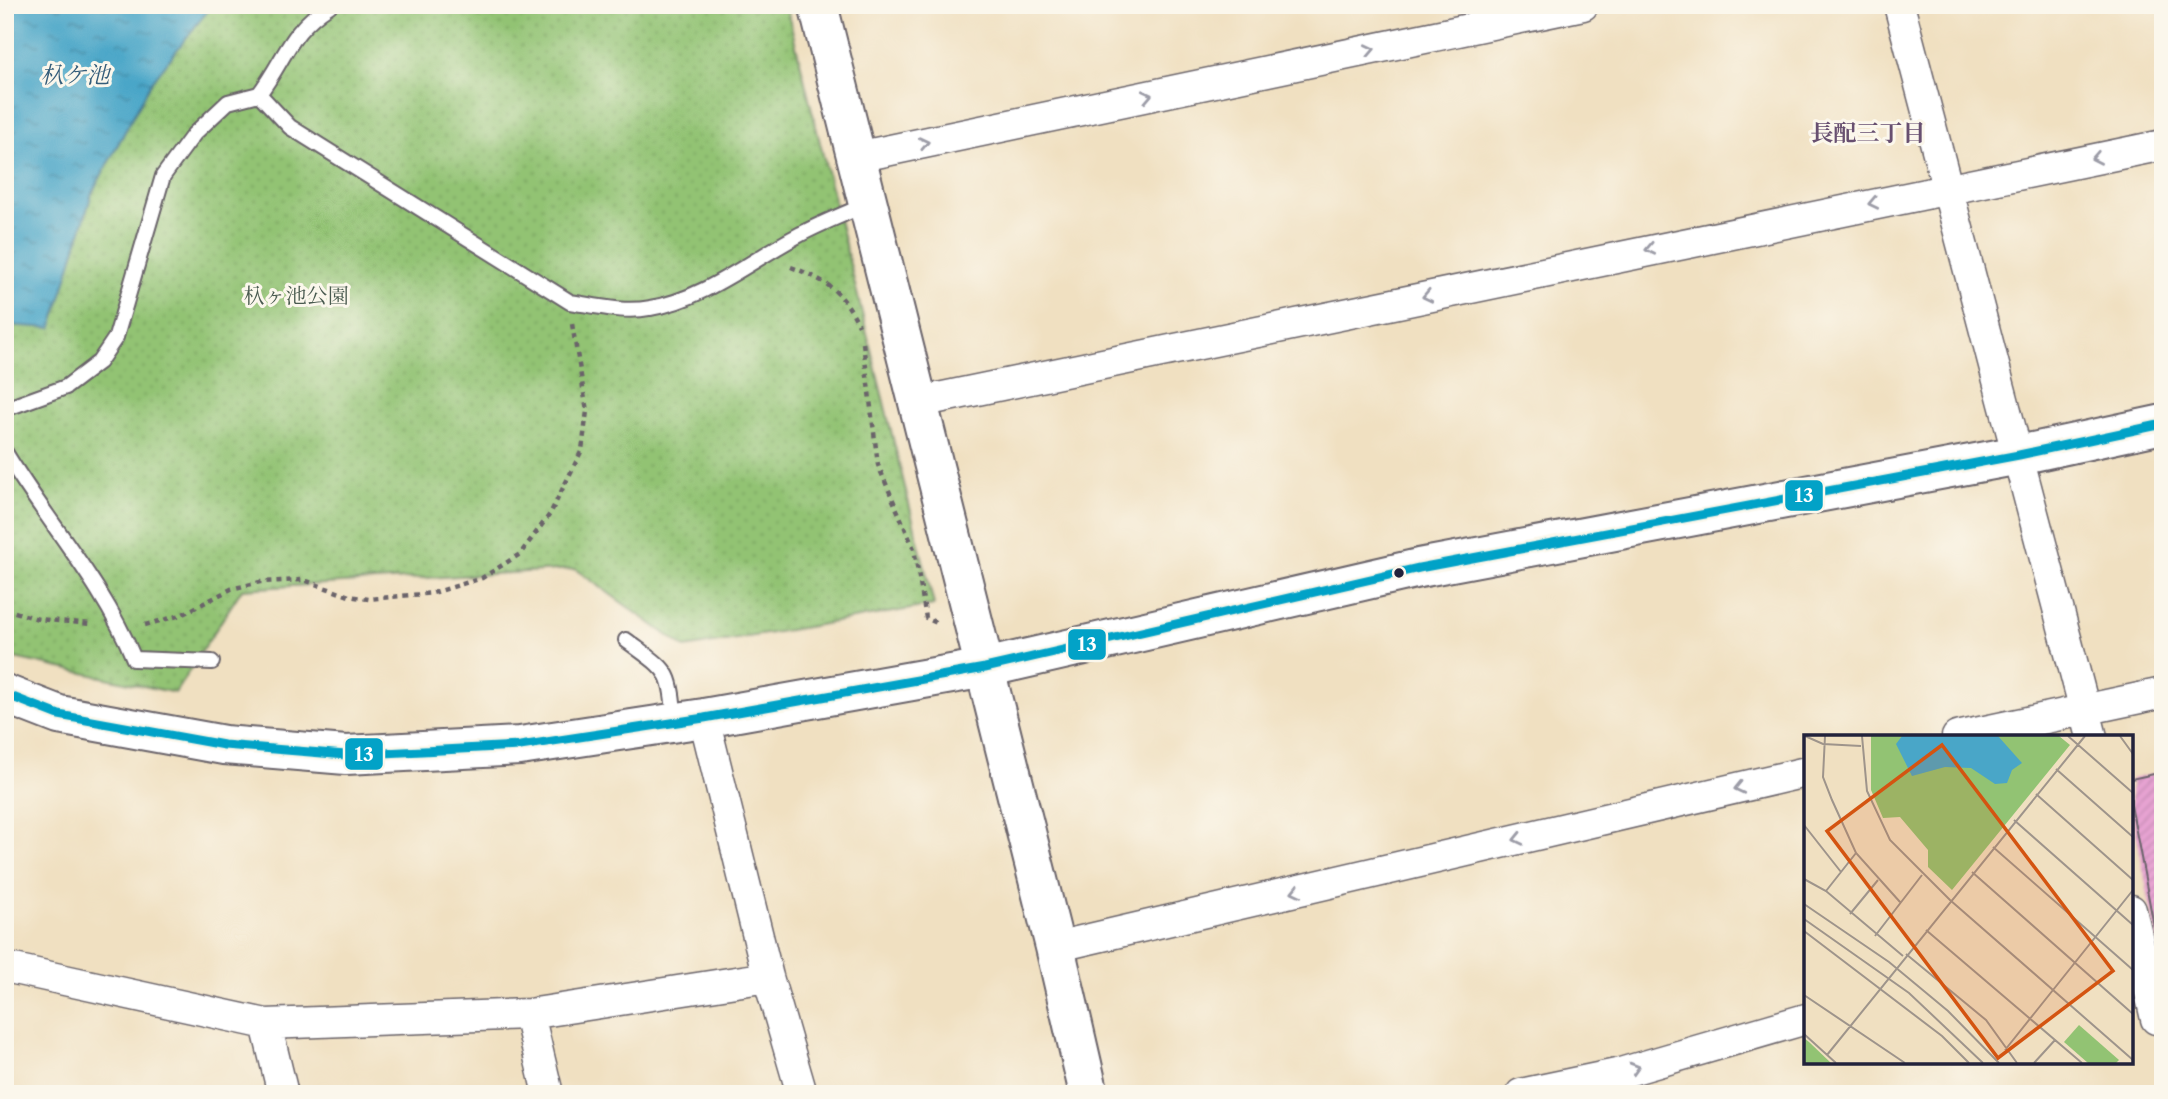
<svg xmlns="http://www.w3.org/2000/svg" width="2168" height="1099" viewBox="0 0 2168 1099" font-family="'Libre Caslon Text','Noto Serif JP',serif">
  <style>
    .park { fill: url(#park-dots); stroke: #5a7257; stroke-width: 2 }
    .water { fill: url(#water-ripples); stroke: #366482; stroke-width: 2 }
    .building { fill: url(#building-hatch) }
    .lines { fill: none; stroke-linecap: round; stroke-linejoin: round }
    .lane-casing { stroke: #6a646a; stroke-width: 18 }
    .street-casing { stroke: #6a646a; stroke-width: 33 }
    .secondary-casing { stroke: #6a646a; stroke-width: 42 }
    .path { stroke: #6a646a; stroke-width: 4.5; stroke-dasharray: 5 5; stroke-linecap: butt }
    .lane { stroke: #fff; stroke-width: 14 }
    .street { stroke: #fff; stroke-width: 30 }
    .secondary { stroke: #fff; stroke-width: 38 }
    .bus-1-casing { stroke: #fbf7ec; stroke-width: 14 }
    .bus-1 { stroke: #02a2c7; stroke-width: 9 }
    .oneway { stroke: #9c9ca7 }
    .bus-dot { fill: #22223b; stroke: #fbf7ec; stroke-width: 2.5 }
    .labels { text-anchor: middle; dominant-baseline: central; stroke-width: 6; stroke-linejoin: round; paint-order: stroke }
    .park-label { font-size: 21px; fill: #495a4f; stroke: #fbf7ec }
    .water-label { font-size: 23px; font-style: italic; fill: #345d7a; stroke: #fbf7ec }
    .neighbourhood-label { font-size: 23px; font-weight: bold; fill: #674f70; stroke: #fbf7ec }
    .inset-road { fill: none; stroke: #9e948b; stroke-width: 2 }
    .view { fill: #d45411; fill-opacity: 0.15; stroke: #d45411; stroke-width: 3.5 }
    .inset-edge { fill: none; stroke: #22223b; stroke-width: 3.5 }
    .line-badge { stroke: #fbf7ec; stroke-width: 2.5 }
    .badge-label { font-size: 19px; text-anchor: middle; font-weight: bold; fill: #fff }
  </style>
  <defs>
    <pattern id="park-dots" width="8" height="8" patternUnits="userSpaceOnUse" patternTransform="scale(1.75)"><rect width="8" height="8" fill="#92c373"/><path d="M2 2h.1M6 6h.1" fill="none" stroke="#7ea764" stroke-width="1.8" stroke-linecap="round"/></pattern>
    <pattern id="water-ripples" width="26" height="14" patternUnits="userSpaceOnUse" patternTransform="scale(1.75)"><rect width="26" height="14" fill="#49a6c8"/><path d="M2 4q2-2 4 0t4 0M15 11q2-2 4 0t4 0" fill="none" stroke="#3c87a4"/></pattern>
    <pattern id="building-hatch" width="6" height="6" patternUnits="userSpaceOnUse" patternTransform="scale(1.75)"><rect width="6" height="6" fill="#e7a3d2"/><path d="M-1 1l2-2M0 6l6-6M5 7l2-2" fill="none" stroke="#c68cb5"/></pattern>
  </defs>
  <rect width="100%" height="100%" fill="#fbf7ec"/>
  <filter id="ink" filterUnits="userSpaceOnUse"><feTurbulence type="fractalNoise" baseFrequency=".0143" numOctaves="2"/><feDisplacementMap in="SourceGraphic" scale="14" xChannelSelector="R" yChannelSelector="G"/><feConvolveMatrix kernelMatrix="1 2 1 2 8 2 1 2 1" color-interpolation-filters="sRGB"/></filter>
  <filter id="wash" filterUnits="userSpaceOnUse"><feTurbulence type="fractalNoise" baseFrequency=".00686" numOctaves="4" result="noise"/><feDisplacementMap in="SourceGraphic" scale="28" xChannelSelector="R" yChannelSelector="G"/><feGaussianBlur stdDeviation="1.57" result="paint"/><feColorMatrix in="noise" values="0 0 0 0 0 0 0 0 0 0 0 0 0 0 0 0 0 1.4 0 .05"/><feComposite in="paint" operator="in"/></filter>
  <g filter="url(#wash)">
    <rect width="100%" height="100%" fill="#f0e0c1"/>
    <path class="park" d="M5,5H786L934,605L685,648L575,569L242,589L175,693L5,656Z"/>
    <path class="water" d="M5,5H212L151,83L92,193L52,328L5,325Z"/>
    <g id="blocks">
      <path class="building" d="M2163,772V963H2161L2131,805V779Z"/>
    </g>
  </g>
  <g filter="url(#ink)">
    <use href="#blocks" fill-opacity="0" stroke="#6a646a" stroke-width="2"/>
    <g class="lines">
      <g class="lane-casing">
        <path id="lane" d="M259,94L290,127L570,302C596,306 624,313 650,308C703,300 753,259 799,235C821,223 845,214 867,204
          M259,94C286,58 289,31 330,5
          M5,409L66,387L99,362L116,337L163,176L194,134L228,102L259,94
          M5,452C47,522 103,583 134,659L212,662
          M626,640C670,673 670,667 675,722"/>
      </g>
      <g class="street-casing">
        <path id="street" d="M1899,5L2092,737
          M857,157L1583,5
          M919,402L2163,145
          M704,718L768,977L802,1094
          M1957,737L2163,693
          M2131,910L2156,1019
          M1055,947L1806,772
          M5,967L266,1024L529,1014L768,977
          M529,1014L548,1094
          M266,1024L283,1094
          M1521,1094L1617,1074L1806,1019"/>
      </g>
      <g class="secondary-casing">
        <path id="secondary" d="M818,5L1055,947L1089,1094
          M5,694L59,715L224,745L346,755L520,746L704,718L985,668L1419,568L2019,455L2163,424"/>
      </g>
      <path class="path" d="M791,267C826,280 842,291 859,325
        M863,343L878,465L914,549L926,618L937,623
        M5,609L38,619L91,624
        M145,625L181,615L231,589L260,582L304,580L349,596L369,599L433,593L482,578L520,554L550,514L582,450L587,411L572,324"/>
      <use href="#lane" class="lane"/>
      <use href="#street" class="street"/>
      <use href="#secondary" class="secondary"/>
      <g class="bus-1-casing">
        <path id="bus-1" d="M5,694L59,715L224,745L346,755L520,746L704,718L985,668L1419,568L2019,455L2163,424"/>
      </g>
      <use href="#bus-1" class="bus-1"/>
    </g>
    <defs><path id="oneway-chevron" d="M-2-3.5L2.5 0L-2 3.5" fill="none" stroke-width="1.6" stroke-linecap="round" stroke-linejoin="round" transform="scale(1.75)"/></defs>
    <g class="oneway">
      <use href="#oneway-chevron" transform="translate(1370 50) rotate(-12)"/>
      <use href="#oneway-chevron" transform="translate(1147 96) rotate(-12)"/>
      <use href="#oneway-chevron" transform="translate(924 143) rotate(-12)"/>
      <use href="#oneway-chevron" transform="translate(2096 158) rotate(169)"/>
      <use href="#oneway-chevron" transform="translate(1873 203) rotate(168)"/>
      <use href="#oneway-chevron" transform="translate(1650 249) rotate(168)"/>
      <use href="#oneway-chevron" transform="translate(1427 296) rotate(168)"/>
      <use href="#oneway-chevron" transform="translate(1739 788) rotate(167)"/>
      <use href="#oneway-chevron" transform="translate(1518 839) rotate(167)"/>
      <use href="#oneway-chevron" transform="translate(1296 891) rotate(167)"/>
      <use href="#oneway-chevron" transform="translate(1635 1068) rotate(-16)"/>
    </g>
  </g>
  <circle class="bus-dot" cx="1399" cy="573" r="6"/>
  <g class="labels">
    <g class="park-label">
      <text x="296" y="295">杁ヶ池公園</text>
    </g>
    <g class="water-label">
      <text x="75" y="75">杁ケ池</text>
    </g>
    <g class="neighbourhood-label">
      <text x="1868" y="133">長配三丁目</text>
    </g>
  </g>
  <g transform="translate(1804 735)">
    <rect width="329" height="329" fill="#f0e0c1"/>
    <path d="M275,290L315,325L312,328H284L260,307Z" fill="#92c373"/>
    <path d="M0,303L5,307L27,328H0Z" fill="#92c373"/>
    <path d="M67,1H255L266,10L148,155L124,132V115L96,82L79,83L67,55Z" fill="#92c373"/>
    <path d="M98,1H194L218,28L208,35L203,48L191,49L167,33L141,32L108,41L92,9Z" fill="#49a6c8"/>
    <path class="inset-road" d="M1,1L19,9L57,11M21,1L19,42L28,65L52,118L96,167M58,1L63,56L86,105L146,165L329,325M264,1L329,58M316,1L329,19M252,34L329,102M232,59L329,145M210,85L329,190M0,90L37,137M189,112L329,235M168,137L329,279M0,144L22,156L99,221M22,156L52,118M0,169L85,227L144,276L195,328M46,179L74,145M0,184L105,258L179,328M122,195L278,328M0,196L138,301L165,328M71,201L118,140M102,219L182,285L213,328M0,260L101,328M0,299L32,328M201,315L329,155M23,320L281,1M230,328L251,305"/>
    <path class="view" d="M138,10L309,236L194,323L23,96Z"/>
    <rect width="329" height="329" class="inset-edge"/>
  </g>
  <g class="line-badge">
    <rect x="1784" y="479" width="40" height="33" rx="7" fill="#02a2c7"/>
    <rect x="1067" y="628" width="40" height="33" rx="7" fill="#02a2c7"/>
    <rect x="344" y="737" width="40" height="34" rx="7" fill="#02a2c7"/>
  </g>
  <g class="badge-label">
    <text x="1804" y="502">13</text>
    <text x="1087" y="651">13</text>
    <text x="364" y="761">13</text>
  </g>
  <rect width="2168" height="1099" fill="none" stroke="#fbf7ec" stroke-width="28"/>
</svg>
